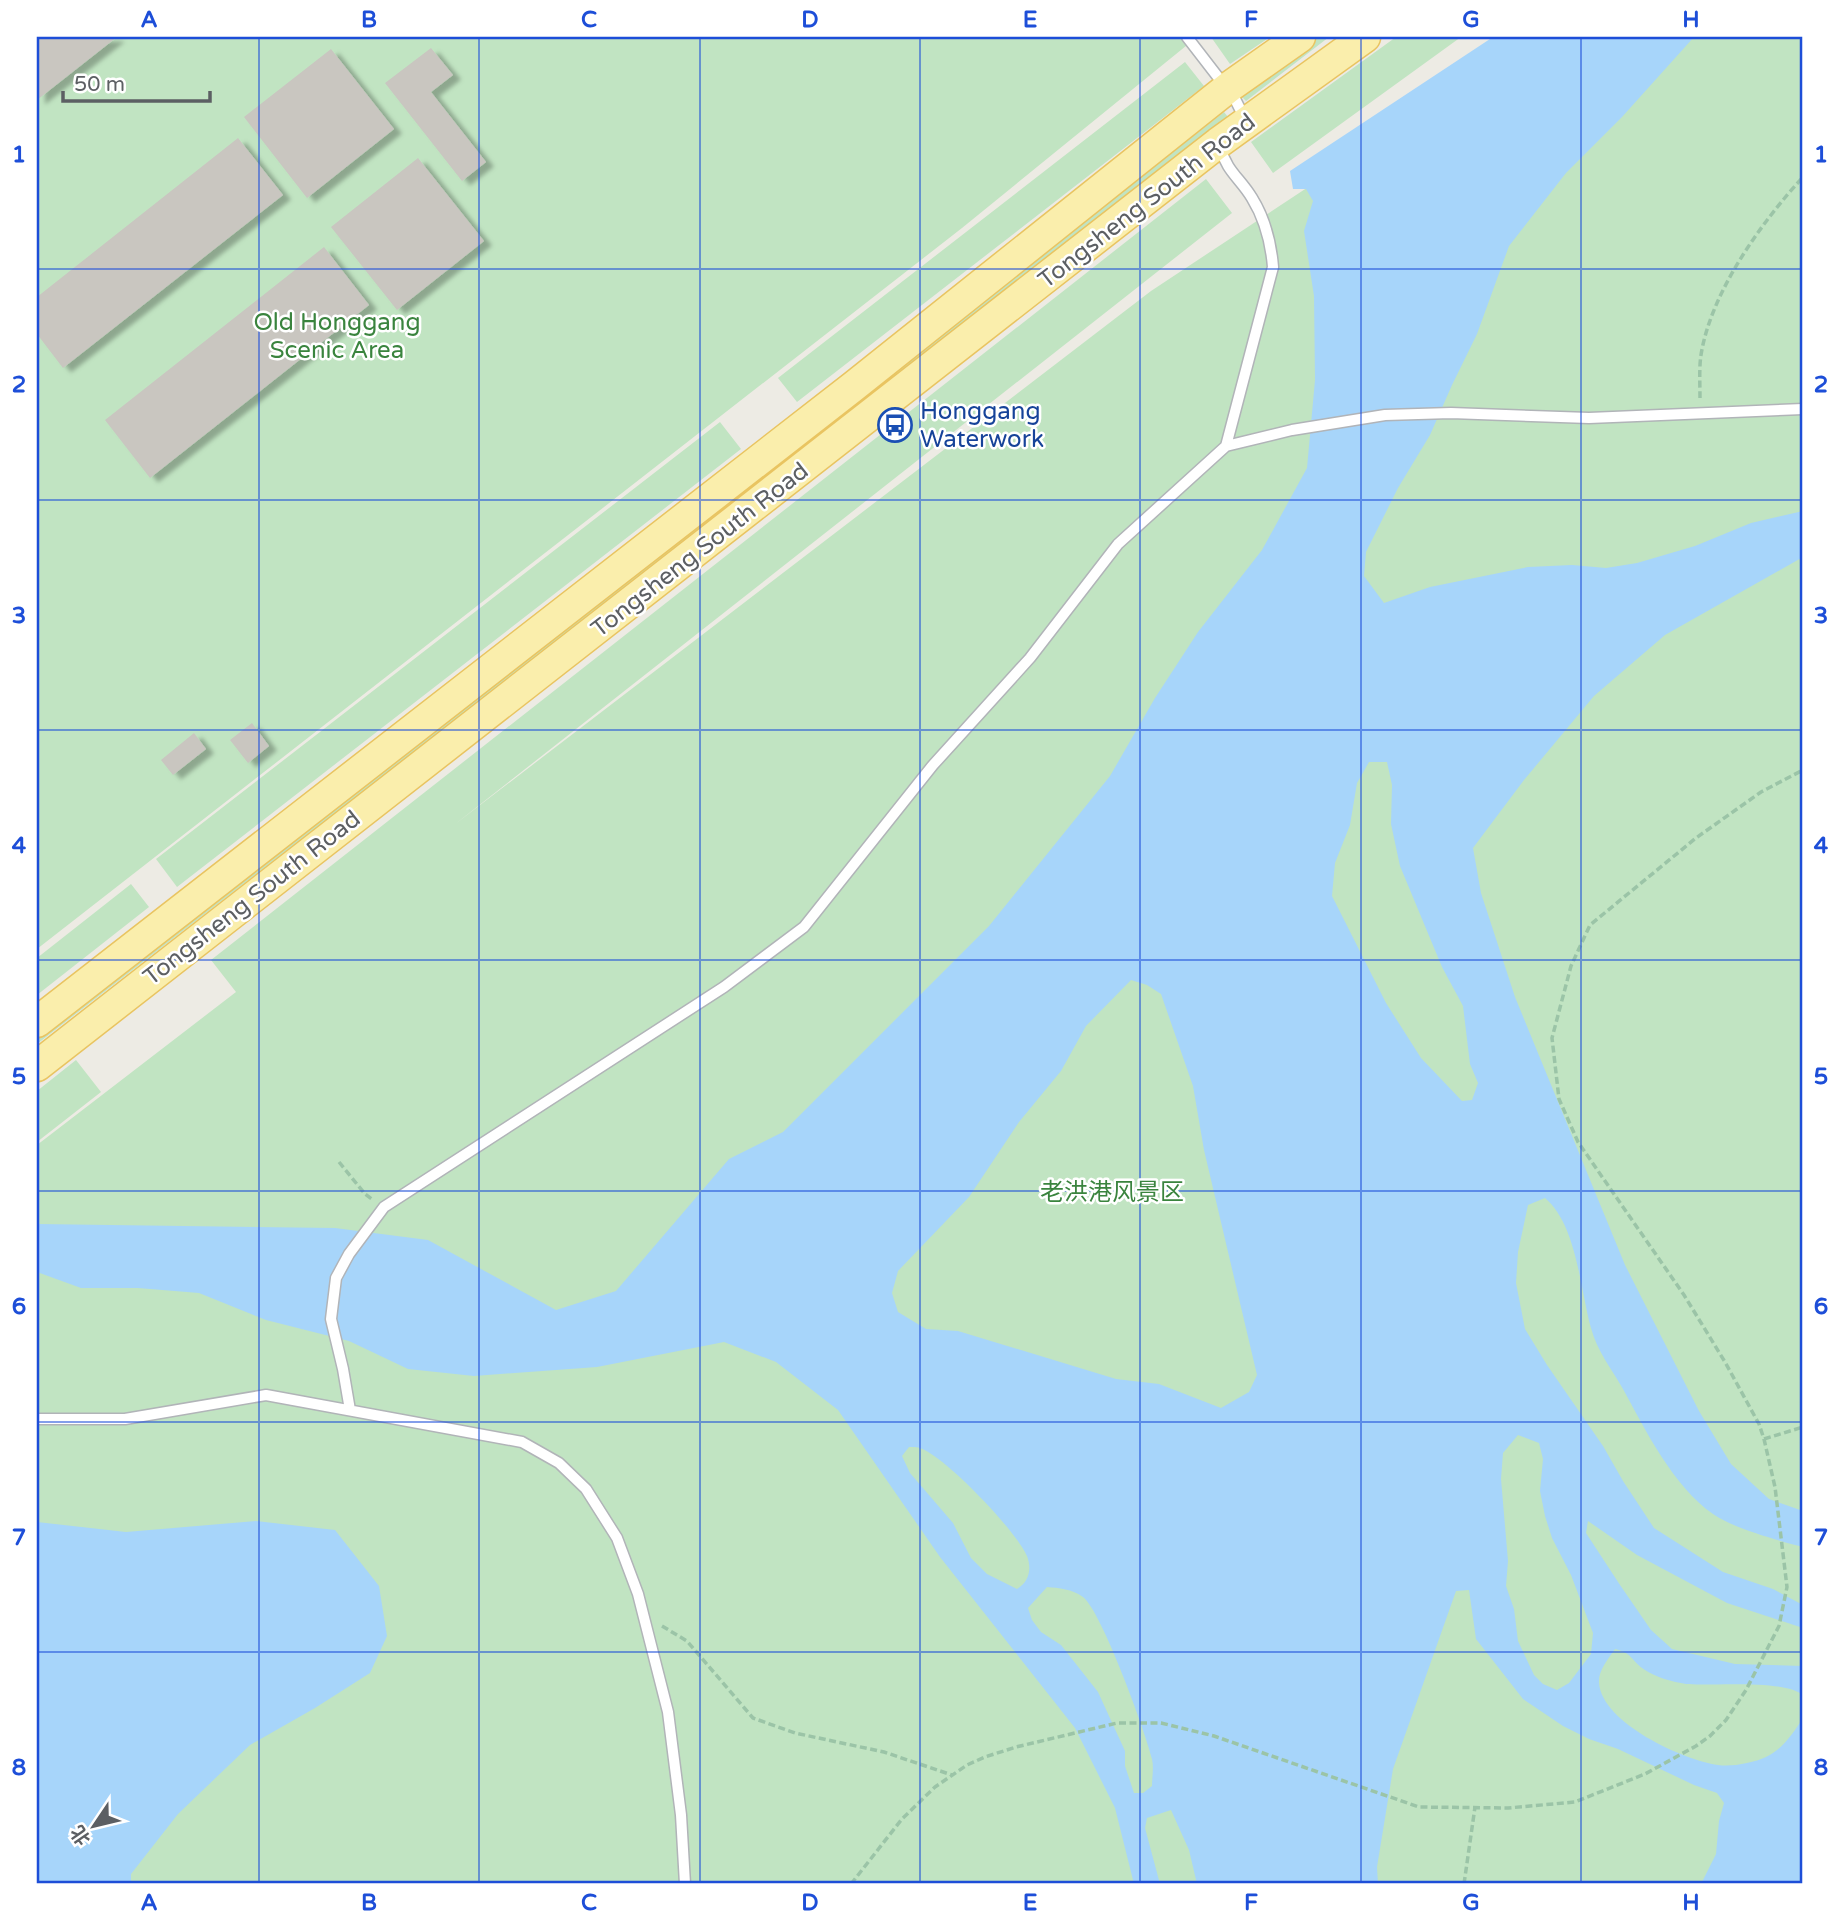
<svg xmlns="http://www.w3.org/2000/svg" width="1840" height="1921" viewBox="0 0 1840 1921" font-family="'Varela Round','Noto Sans SC',sans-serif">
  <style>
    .green { fill: #c1e4c2 }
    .water { fill: #a7d5fa; fill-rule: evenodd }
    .building { fill: #c9c6c0; filter: url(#shadow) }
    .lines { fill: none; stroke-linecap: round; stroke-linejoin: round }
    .lane-casing { stroke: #b1b4b8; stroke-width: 13 }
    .primary-casing { stroke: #e9c461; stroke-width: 33 }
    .path { stroke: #9bc4a7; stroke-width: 3.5; stroke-dasharray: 7 3.5; stroke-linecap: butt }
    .lane { stroke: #fff; stroke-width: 10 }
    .primary { stroke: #faeeac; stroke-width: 30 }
    .grid { fill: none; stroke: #1d4ed8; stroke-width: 2; stroke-opacity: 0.55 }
    .labels { text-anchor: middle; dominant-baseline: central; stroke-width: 5; stroke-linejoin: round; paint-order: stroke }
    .street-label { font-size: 24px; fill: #5c5f63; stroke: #fff }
    .park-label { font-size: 24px; fill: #3a843e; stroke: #fff }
    .transit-label { font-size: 24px; fill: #164399; stroke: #fff; text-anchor: start }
    .neatline { fill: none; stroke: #1d4ed8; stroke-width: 2.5 }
    .grid-label { font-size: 23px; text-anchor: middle; font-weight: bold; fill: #1d4ed8 }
  </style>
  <defs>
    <filter id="shadow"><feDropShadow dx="8" dy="4.5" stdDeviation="2" flood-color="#0004"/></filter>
  </defs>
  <rect width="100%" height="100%" fill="#edebe4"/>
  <path class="green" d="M37,37H1197L962,228L37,949Z
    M1211,37H1270L1230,64Z
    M1319,37H1329L1246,101L1242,97Z
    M1396,37H1461L1273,173L1251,142Z
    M1535,37H1803V1884H37V1145L236,992L211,960L1206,179L1232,213L454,825L1151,291Z
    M1185,62L1204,86L797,402L778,378Z
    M1224,112L1228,117L829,430L826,426Z
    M720,422L741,449L177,887L156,859Z
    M766,471L770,476L37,1044V1035Z
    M131,884L149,907L37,995V958Z
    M76,1060L101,1092L37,1142V1091Z"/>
  <path class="water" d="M1493,37H1694L1622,117L1566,173L1509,246L1477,334L1452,385L1430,435L1398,488L1366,552L1364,576L1384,603L1430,587L1528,567L1572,565L1606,568L1637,563L1695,546L1751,523L1803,511V557L1665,635L1594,696L1524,780L1473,848L1481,893L1515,997L1625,1265L1699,1411L1731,1464L1769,1499L1803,1511V1547C1777,1540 1735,1529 1713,1514C1673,1486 1646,1431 1623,1389C1611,1368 1597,1351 1591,1328C1580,1289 1577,1225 1545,1198L1528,1205L1518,1252L1516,1283L1525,1329L1547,1365L1603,1446L1623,1481L1654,1528L1723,1572L1773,1589L1803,1605V1628L1727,1603L1637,1555L1588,1521L1586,1533L1620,1585L1651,1630L1672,1649L1735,1664L1803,1666V1695C1784,1679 1712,1686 1686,1684C1673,1682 1655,1677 1645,1670C1631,1661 1633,1653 1615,1649C1608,1659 1598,1671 1599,1683C1602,1723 1683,1760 1718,1765C1732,1767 1753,1763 1766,1757C1782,1750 1794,1732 1803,1718V1884H1701L1716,1854L1719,1821L1724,1803L1717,1793L1694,1785L1618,1749L1589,1739L1563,1726L1523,1699L1476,1639L1469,1590L1456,1591L1393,1769L1377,1867L1378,1884H1197L1189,1850L1171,1810L1147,1818L1145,1828L1160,1884H1134L1115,1808L1075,1728L940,1557L838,1410L776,1362L724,1342L597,1367L474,1376L408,1369L349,1341L266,1320L199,1293L138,1288H81L37,1272V1224L335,1228L428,1240L556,1310L616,1291L729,1159L783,1132L989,926L1110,776L1155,698L1198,632L1262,550L1307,468L1315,380L1314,296L1304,231L1313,201L1306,189H1293L1290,171ZM1369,762H1387L1392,785L1391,824L1400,866L1442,967L1463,1006L1470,1064L1478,1083L1472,1100L1462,1101L1421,1058L1386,1003L1332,896L1335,863L1350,825L1357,783ZM1131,980L1147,985L1161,994L1193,1086L1204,1150L1257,1375L1249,1392L1221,1408L1159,1384L1116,1379L958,1331L926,1329L898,1312L892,1293L898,1271L969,1197L1019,1122L1061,1071L1086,1026ZM1518,1435L1539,1443L1543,1459L1540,1491L1545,1516L1552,1538L1571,1575L1593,1633L1591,1654L1569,1683L1557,1690L1543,1684L1534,1675L1518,1641L1514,1609L1506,1586L1508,1561L1501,1479L1503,1453ZM909,1447C911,1447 919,1447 920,1448C945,1456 1017,1532 1027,1556C1032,1569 1029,1582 1017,1589L987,1574L971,1558L953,1523L910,1473L902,1456ZM1047,1587C1059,1588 1072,1589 1083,1597C1101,1610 1146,1733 1152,1759C1154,1768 1152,1777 1152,1786L1143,1793H1134L1125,1766V1751L1098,1692L1061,1645L1041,1632L1032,1620L1028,1608Z
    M256,1521L335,1530L379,1586L387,1636L370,1673L315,1708L250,1745L178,1814L131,1874V1884H37V1522L126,1532Z"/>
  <path class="building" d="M37,37H117L37,100Z
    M431,48L453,75L431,92L486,162L462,181L385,83Z
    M331,49L394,129L307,198L244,117Z
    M238,138L283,195L63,368L37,334V297Z
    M418,158L484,241L397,310L331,227Z
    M324,247L369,305L150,478L105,420Z
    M252,723L269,746L248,763L230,740Z
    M194,733L206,749L173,775L161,760Z"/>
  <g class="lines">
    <g class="lane-casing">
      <path id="lane" d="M1187,37L1221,81L1229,87L1245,119
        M1226,446L1292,430L1385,415L1451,413L1589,418L1803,409
        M350,1410L343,1369L331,1319L336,1278L349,1254L384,1207L724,987L804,927L933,765L1030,658L1118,544L1226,446L1273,267C1271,243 1265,219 1252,198C1240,178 1227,172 1220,147
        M37,1419H125L266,1395L522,1442L559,1463L586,1489L617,1538L638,1594L668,1712L681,1815L685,1884"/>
    </g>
    <g class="primary-casing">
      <path id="primary" d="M37,1022L854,386L1229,87L1300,37
        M37,1066L1218,143L1365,37"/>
    </g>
    <path class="path" d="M1700,398C1700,384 1699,368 1701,355C1711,292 1761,223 1803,177
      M339,1162L365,1194L373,1200
      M1764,1439L1803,1427
      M662,1626L687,1641L753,1718L795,1733L884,1752L952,1775
      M851,1884L902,1819L935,1787L967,1765L985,1757L1016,1747L1117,1723H1161L1214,1736L1419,1807L1508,1808L1575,1802L1645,1774L1696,1746L1710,1736L1726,1720L1746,1690L1779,1626L1787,1587L1775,1487L1764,1439L1759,1424L1725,1362L1684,1295L1578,1142L1559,1099L1552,1038L1571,966L1590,925L1696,838L1761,792L1803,770
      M1464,1884L1475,1807"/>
    <use href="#lane" class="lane"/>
    <use href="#primary" class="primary"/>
  </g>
  <path class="grid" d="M259,37V1884M479,37V1884M700,37V1884M920,37V1884M1140,37V1884M1361,37V1884M1581,37V1884M37,269H1803M37,500H1803M37,730H1803M37,960H1803M37,1191H1803M37,1422H1803M37,1652H1803"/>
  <defs>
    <g id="bus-ring" transform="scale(1.75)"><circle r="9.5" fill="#fff" stroke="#1a4fb4" stroke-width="1.5"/><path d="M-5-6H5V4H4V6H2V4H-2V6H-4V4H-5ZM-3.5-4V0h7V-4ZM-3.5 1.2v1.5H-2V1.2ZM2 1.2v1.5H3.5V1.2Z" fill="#1a4fb4"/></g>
  </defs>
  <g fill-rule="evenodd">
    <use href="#bus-ring" x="895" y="425"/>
  </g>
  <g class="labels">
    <g class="street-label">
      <text transform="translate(1147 201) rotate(-38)">Tongsheng South Road</text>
      <text transform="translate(700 550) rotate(-38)">Tongsheng South Road</text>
      <text transform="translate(252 898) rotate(-38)">Tongsheng South Road</text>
    </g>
    <g class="park-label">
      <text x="337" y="322">Old Honggang<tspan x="337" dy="28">Scenic Area</tspan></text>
      <text x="1112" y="1192">老洪港风景区</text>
    </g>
    <g class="transit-label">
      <text x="920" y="411">Honggang<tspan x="920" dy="28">Waterwork</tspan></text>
    </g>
  </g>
  <rect width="1840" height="1921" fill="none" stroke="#ffffff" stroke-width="77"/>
  <g transform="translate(94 1826) rotate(235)" stroke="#ffffff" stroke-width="5" paint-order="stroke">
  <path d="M0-5L12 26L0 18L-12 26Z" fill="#5c5f63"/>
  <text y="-10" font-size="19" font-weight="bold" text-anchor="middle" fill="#5c5f63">北</text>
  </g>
  <path d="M63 91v10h147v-10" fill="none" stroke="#5c5f63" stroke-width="3.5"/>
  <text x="74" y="91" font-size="21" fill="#5c5f63" stroke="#ffffff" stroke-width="5" paint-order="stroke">50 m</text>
  <rect x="38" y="38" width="1763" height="1844" class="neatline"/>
  <g class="grid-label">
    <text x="149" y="27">A</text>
    <text x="369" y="27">B</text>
    <text x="589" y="27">C</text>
    <text x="810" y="27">D</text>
    <text x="1030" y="27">E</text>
    <text x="1251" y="27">F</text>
    <text x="1471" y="27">G</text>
    <text x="1691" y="27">H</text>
    <text x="19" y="162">1</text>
    <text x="1821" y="162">1</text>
    <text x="19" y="392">2</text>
    <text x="1821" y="392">2</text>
    <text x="19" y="623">3</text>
    <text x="1821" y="623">3</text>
    <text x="19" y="853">4</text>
    <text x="1821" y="853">4</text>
    <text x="19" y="1084">5</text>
    <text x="1821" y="1084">5</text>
    <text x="19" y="1314">6</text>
    <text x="1821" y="1314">6</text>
    <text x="19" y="1545">7</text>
    <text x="1821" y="1545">7</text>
    <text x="19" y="1775">8</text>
    <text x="1821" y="1775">8</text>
    <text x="149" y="1910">A</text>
    <text x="369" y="1910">B</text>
    <text x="589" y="1910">C</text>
    <text x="810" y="1910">D</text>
    <text x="1030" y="1910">E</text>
    <text x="1251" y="1910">F</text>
    <text x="1471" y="1910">G</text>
    <text x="1691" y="1910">H</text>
  </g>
</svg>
